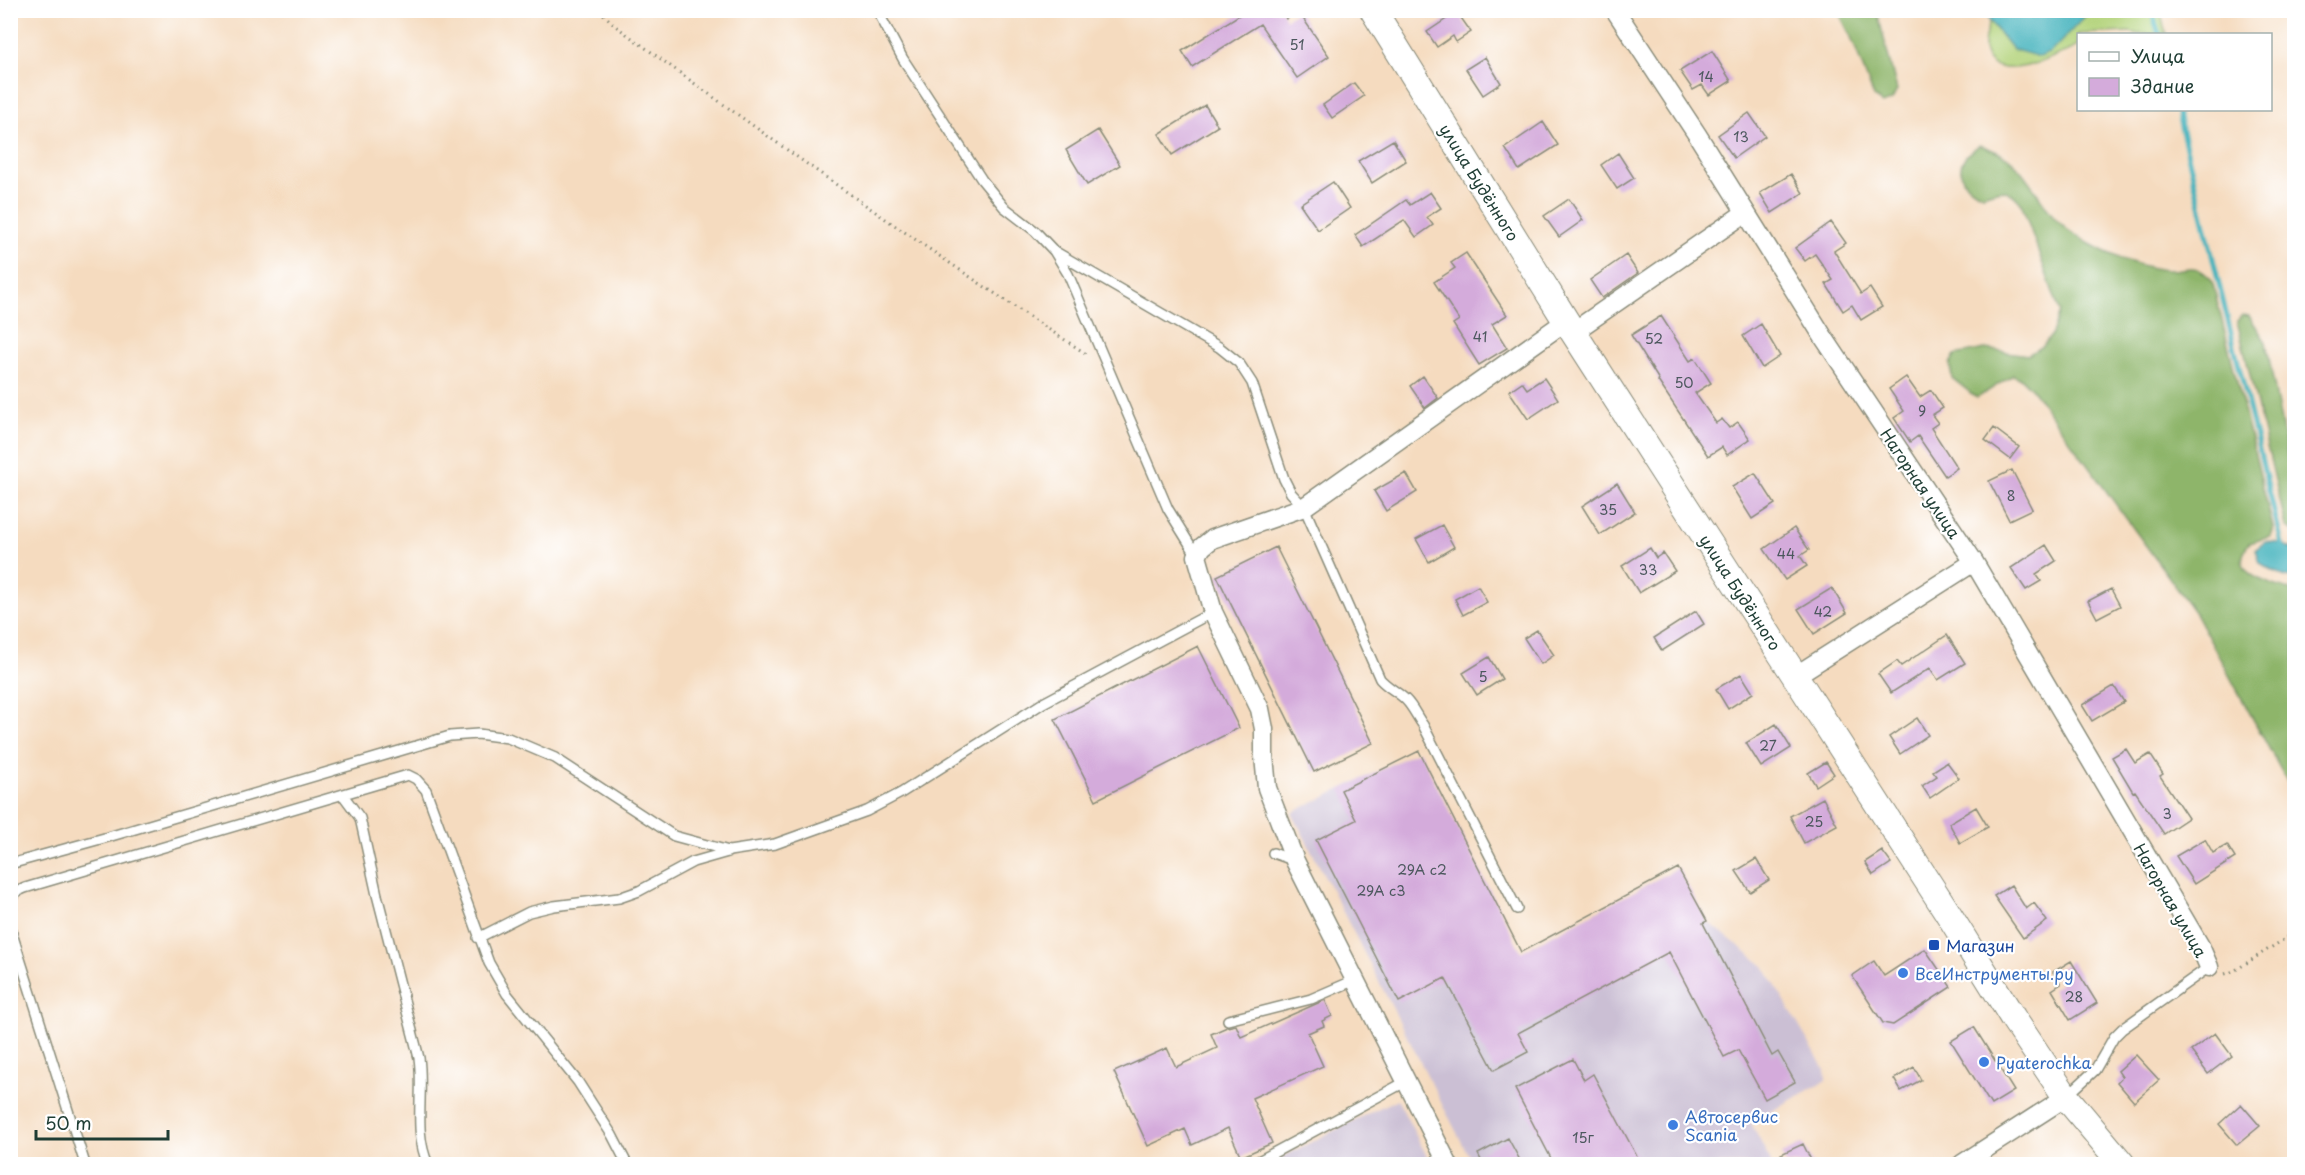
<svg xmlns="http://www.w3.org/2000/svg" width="2305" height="1175" viewBox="0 0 2305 1175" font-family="'Playpen Sans',sans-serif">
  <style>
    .industrial { fill: #cbbfd4 }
    .green { fill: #b3d37a; stroke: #698857; stroke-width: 1.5 }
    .forest { fill: #8eb56a; stroke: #56794f; stroke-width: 1.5 }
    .water { fill: #44b3bd; stroke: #327878; stroke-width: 1.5 }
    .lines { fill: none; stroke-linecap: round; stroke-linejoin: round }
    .stream { stroke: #44b3bd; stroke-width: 5 }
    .building { fill: #d4abdb }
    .lane-casing { stroke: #8a8c7a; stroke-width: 12 }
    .street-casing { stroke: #8a8c7a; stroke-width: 21 }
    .secondary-casing { stroke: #8a8c7a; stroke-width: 28 }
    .path { stroke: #8a8c7a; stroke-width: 3; stroke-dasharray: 1.5 4.5; stroke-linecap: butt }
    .lane { stroke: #fff; stroke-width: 9 }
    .street { stroke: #fff; stroke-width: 18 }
    .secondary { stroke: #fff; stroke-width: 26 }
    .transit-dot { fill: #1a4fb4; stroke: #fff; stroke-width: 2 }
    .shop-dot { fill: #3f7fe0; stroke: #fff; stroke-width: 2 }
    .labels { text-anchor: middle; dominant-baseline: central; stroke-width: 4.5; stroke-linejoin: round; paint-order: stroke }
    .number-label { font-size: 14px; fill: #4c585e }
    .street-label { font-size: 16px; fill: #1f3d34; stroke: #fff }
    .transit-label { font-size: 16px; fill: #164399; stroke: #fff; text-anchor: start }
    .shop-label { font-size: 16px; fill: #366cbe; stroke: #fff; text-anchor: start }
  </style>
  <rect width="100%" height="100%" fill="#fff"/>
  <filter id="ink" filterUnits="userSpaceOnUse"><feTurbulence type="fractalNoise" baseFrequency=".0167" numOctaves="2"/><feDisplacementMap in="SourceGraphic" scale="12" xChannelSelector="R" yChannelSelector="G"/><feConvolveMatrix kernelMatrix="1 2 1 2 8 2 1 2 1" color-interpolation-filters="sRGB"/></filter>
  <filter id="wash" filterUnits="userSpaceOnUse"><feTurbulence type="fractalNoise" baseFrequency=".008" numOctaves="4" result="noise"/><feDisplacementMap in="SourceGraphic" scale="24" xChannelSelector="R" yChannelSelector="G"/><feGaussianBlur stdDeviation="1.35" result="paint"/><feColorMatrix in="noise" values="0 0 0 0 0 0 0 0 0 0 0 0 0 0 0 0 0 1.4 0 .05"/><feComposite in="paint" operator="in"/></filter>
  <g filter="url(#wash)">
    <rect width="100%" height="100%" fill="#f5dbbf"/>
    <path class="industrial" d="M1419,751L1521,952L1678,868L1707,921L1764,966L1825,1070L1826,1080L1751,1123L1772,1164H1473L1292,813Z
      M1397,1099L1431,1164H1268Z"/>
    <path class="green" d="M2090,11H2160L2166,34H2138L2130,32L2078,34V46C2059,55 1996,87 1985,53C1982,43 1987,30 1990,21L2012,49L2040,56L2051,51Z"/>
    <path class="forest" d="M1838,11H1877L1897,90L1892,100L1882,104L1874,97L1851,37Z
      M1980,145C1993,150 2007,155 2016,165C2036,186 2047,217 2072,233C2090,245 2113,257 2134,263C2144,266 2156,269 2166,270C2190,271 2193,260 2212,280L2273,528L2270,537L2249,543C2225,576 2272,583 2294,592V794L2195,613L2032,389L2022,379L2013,375L1977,398L1952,378L1950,364L1955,355L1985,349L2028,355L2042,346L2051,336L2060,312L2021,203C2007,186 2001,189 1983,195C1955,183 1953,160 1980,145Z
      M2242,315L2249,316L2266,342L2294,491V529L2292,531L2286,526L2237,321Z"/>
    <path class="water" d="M1985,11H2090L2051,52L2040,57L2012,49L1990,21Z
      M2265,542L2281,543L2294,550V579L2283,576L2260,563L2256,549Z"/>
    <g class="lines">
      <path class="stream" d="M2151,10L2159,34
        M2177,110L2283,548"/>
    </g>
    <g id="blocks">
      <path class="building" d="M1247,10H1282L1286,19L1298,11L1329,56L1297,78L1260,24L1192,67L1182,51Z
        M1457,12L1471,32L1456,42L1453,36L1437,47L1427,32Z
        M1712,51L1731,81L1709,95L1702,85L1693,90L1680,71Z
        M1485,57L1501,83L1483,95L1466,69Z
        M1354,83L1364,96L1332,118L1323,105Z
        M1205,105L1218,126L1172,155L1159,134Z
        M1749,113L1765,136L1734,158L1718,135Z
        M1543,122L1558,145L1519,170L1505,148Z
        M1098,130L1120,165L1087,185L1066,150Z
        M1393,140L1406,161L1372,183L1358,161Z
        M1618,153L1634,178L1617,189L1601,165Z
        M1791,174L1803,193L1772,213L1760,193Z
        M1333,182L1350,208L1318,230L1300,204Z
        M1430,192L1441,208L1427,217L1433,225L1416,237L1404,220L1363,247L1355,235L1406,200L1410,205Z
        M1569,199L1583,220L1559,237L1544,216Z
        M1831,222L1846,243L1834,251L1861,294L1870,288L1882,307L1861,320L1852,305L1843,311L1826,284L1833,280L1815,254L1805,261L1795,248Z
        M1466,253L1507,315L1492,324L1507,348L1479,365L1453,324L1459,320L1434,282L1455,268L1451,263Z
        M1626,255L1638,273L1602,298L1590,280Z
        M1661,316L1690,361L1695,358L1711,383L1695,393L1716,423L1722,419L1729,428L1738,422L1750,439L1727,455L1722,447L1708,456L1658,381L1659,380L1631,335Z
        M1761,324L1780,356L1762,368L1743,336Z
        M1423,376L1438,398L1425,408L1410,386Z
        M1906,377L1920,397L1931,390L1943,408L1932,415L1938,423L1931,428L1957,468L1945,476L1918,436L1910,442L1894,418L1904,411L1889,389Z
        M1544,378L1558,399L1528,419L1509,391L1522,382L1527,389Z
        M1994,428L2019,447L2010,459L1985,440Z
        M2012,470L2032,509L2009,520L1989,481Z
        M1406,473L1417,492L1386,511L1374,491Z
        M1755,473L1775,504L1752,519L1732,487Z
        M1617,483L1635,512L1600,535L1582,506Z
        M1442,525L1454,547L1429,562L1416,539Z
        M1794,528L1809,550L1800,556L1807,566L1785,580L1764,549Z
        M2046,545L2056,561L2036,574L2041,581L2026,590L2011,568Z
        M1276,547L1373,743L1314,772L1217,576Z
        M1650,548L1656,558L1663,553L1675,571L1639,593L1622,566Z
        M1478,586L1487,602L1463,615L1455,599Z
        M1832,588L1847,613L1814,634L1798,609Z
        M2111,589L2120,606L2097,618L2088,601Z
        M1696,611L1704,624L1662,651L1654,638Z
        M1537,630L1554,655L1541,664L1524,638Z
        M1947,635L1965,663L1938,680L1930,668L1891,693L1878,674L1897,661L1901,666Z
        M1198,646L1239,728L1096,800L1055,719Z
        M1489,657L1502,679L1477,695L1463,673Z
        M1741,674L1753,693L1728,709L1716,689Z
        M2114,686L2124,702L2092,721L2082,705Z
        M1917,718L1928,735L1900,754L1889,737Z
        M1776,724L1791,748L1761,767L1746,743Z
        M2126,749L2135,763L2150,754L2163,774L2160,776L2188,818L2164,834L2135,791L2133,792L2112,757Z
        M1419,751L1521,952L1678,868L1707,921L1703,923L1772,1056L1778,1052L1795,1082L1765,1099L1738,1050L1724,1057L1669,952L1518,1033L1528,1052L1494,1070L1445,978L1399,1002L1316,840L1356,820L1341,790Z
        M1826,762L1834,774L1816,786L1808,773Z
        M1947,762L1959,778L1930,798L1922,786L1937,776L1933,771Z
        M1823,798L1837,825L1804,843L1790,816Z
        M1976,807L1988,827L1960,843L1949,823Z
        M2205,839L2213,853L2227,845L2235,858L2194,884L2176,856Z
        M1882,851L1891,863L1873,875L1865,862Z
        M1756,859L1769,880L1750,892L1736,871Z
        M2011,885L2026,909L2034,903L2047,921L2023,938L1994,896Z
        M1925,949L1951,987L1893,1025L1883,1023L1852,976L1874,961L1884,976Z
        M2071,961L2097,1003L2070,1020L2052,990L2061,984L2053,972Z
        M1325,1000L1332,1016L1322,1021L1324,1026L1308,1033L1323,1066L1252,1098L1272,1143L1241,1157L1228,1128L1192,1145L1185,1129L1148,1146L1114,1072L1167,1048L1176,1067L1217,1048L1211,1034L1227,1027L1236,1025L1241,1037Z
        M1974,1027L2014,1091L1991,1105L1951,1041Z
        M2215,1033L2232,1056L2208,1074L2191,1051Z
        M2136,1055L2159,1080L2134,1102L2117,1082L2122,1077L2118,1071Z
        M1573,1059L1584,1080L1593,1074L1641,1164H1554L1515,1089Z
        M1914,1067L1921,1080L1901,1091L1894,1079Z
        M2241,1104L2260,1126L2237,1145L2219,1124Z
        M1508,1138L1522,1164H1483L1478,1154Z
        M1803,1144L1813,1164H1786L1781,1154Z"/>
    </g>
  </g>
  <g filter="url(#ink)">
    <use href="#blocks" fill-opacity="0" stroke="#8a8c7a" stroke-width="1.5"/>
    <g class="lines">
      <g class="lane-casing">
        <path id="lane" d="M877,10L903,59L982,180L1004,207L1035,231L1054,251L1068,274L1168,509L1197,556
          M1054,251L1219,347L1239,363L1252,383L1284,479L1291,493L1304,507L1380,679C1388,688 1398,692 1406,700C1413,707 1417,717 1423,725L1517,909
          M343,795L360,818L377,895L419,1058C424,1092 413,1132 428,1164
          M1273,853L1293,860
          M10,864L108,837L450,736L478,734L508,738L555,758L674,836L729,851L775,844L867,811L901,793L1043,703L1213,612
          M10,900L16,892L25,888L408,775L416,779L426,790L489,963L507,994L578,1082L612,1135L627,1164
          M10,927L85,1164
          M478,938L529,912L554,906L619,898L639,891L693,862L728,852
          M1228,1020L1311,999L1355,980
          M2068,1095L2095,1070L2114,1037L2122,1029L2209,967
          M1253,1164L1407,1081"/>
      </g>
      <g class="street-casing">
        <path id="street" d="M1615,10L1698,136L1824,338L1974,562L2200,946L2209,967
          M1573,332L1745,213
          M1795,676L1974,562
          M1448,1164L1295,861L1267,788L1264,756V729L1260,709L1213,612L1197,556L1202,547L1212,539L1304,507L1566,321
          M1962,1164L2066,1097"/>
      </g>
      <g class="secondary-casing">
        <path id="secondary" d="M1373,10L1566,321L1946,910L2013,1018L2066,1097L2122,1164"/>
      </g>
      <path class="path" d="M599,10L617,27C771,140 928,251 1088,355
        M2225,974L2234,971L2294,933"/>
      <use href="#lane" class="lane"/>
      <use href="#street" class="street"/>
      <use href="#secondary" class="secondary"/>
    </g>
  </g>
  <rect class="transit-dot" x="1928" y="939" width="12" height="12" rx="3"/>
  <g class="shop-dot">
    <circle cx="1903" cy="973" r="6"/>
    <circle cx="1984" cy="1062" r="6"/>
    <circle cx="1673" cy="1125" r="6"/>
  </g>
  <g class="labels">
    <g class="number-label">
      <text x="1297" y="44">51</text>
      <text x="1706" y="76">14</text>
      <text x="1741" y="136">13</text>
      <text x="1480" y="336">41</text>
      <text x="1654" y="338">52</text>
      <text x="1684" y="382">50</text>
      <text x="1922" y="410">9</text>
      <text x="2011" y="495">8</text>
      <text x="1608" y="509">35</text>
      <text x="1786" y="553">44</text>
      <text x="1648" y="569">33</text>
      <text x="1823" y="611">42</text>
      <text x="1483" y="676">5</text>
      <text x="1768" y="745">27</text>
      <text x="2167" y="813">3</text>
      <text x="1814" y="821">25</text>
      <text x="1422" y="869">29А с2</text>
      <text x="1381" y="890">29А с3</text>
      <text x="2074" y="996">28</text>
      <text x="1583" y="1137">15г</text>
    </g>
    <g class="street-label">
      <text transform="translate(1480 182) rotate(58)">улица Будённого</text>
      <text transform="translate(1921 483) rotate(56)">Нагорная улица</text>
      <text transform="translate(1741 592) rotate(57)">улица Будённого</text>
      <text transform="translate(2171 900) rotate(60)">Нагорная улица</text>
    </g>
    <g class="transit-label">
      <text x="1946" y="945">Магазин</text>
    </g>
    <g class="shop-label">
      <text x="1915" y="973">ВсеИнструменты.ру</text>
      <text x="1996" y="1062">Pyaterochka</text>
      <text x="1685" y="1116">Автосервис<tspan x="1685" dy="18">Scania</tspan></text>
    </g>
  </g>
  <rect width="2305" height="1175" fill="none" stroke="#fff" stroke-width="36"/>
  <rect x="2077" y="33" width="195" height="78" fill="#ffffff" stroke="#a5b1ae" stroke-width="1.5"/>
  <rect x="2089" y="52" width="30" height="9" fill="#ffffff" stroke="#a5b1ae" stroke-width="1.5"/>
  <text x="2131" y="63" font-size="18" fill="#1f3d34">Улица</text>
  <rect x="2089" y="78" width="30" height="18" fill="#d4abdb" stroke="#a5b1ae" stroke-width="1.5"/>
  <text x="2131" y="93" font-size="18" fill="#1f3d34">Здание</text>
  <path d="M36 1130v9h132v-9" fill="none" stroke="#1f3d34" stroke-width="3"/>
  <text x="45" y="1130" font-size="18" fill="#1f3d34" stroke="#ffffff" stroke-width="4.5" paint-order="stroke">50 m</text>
</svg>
